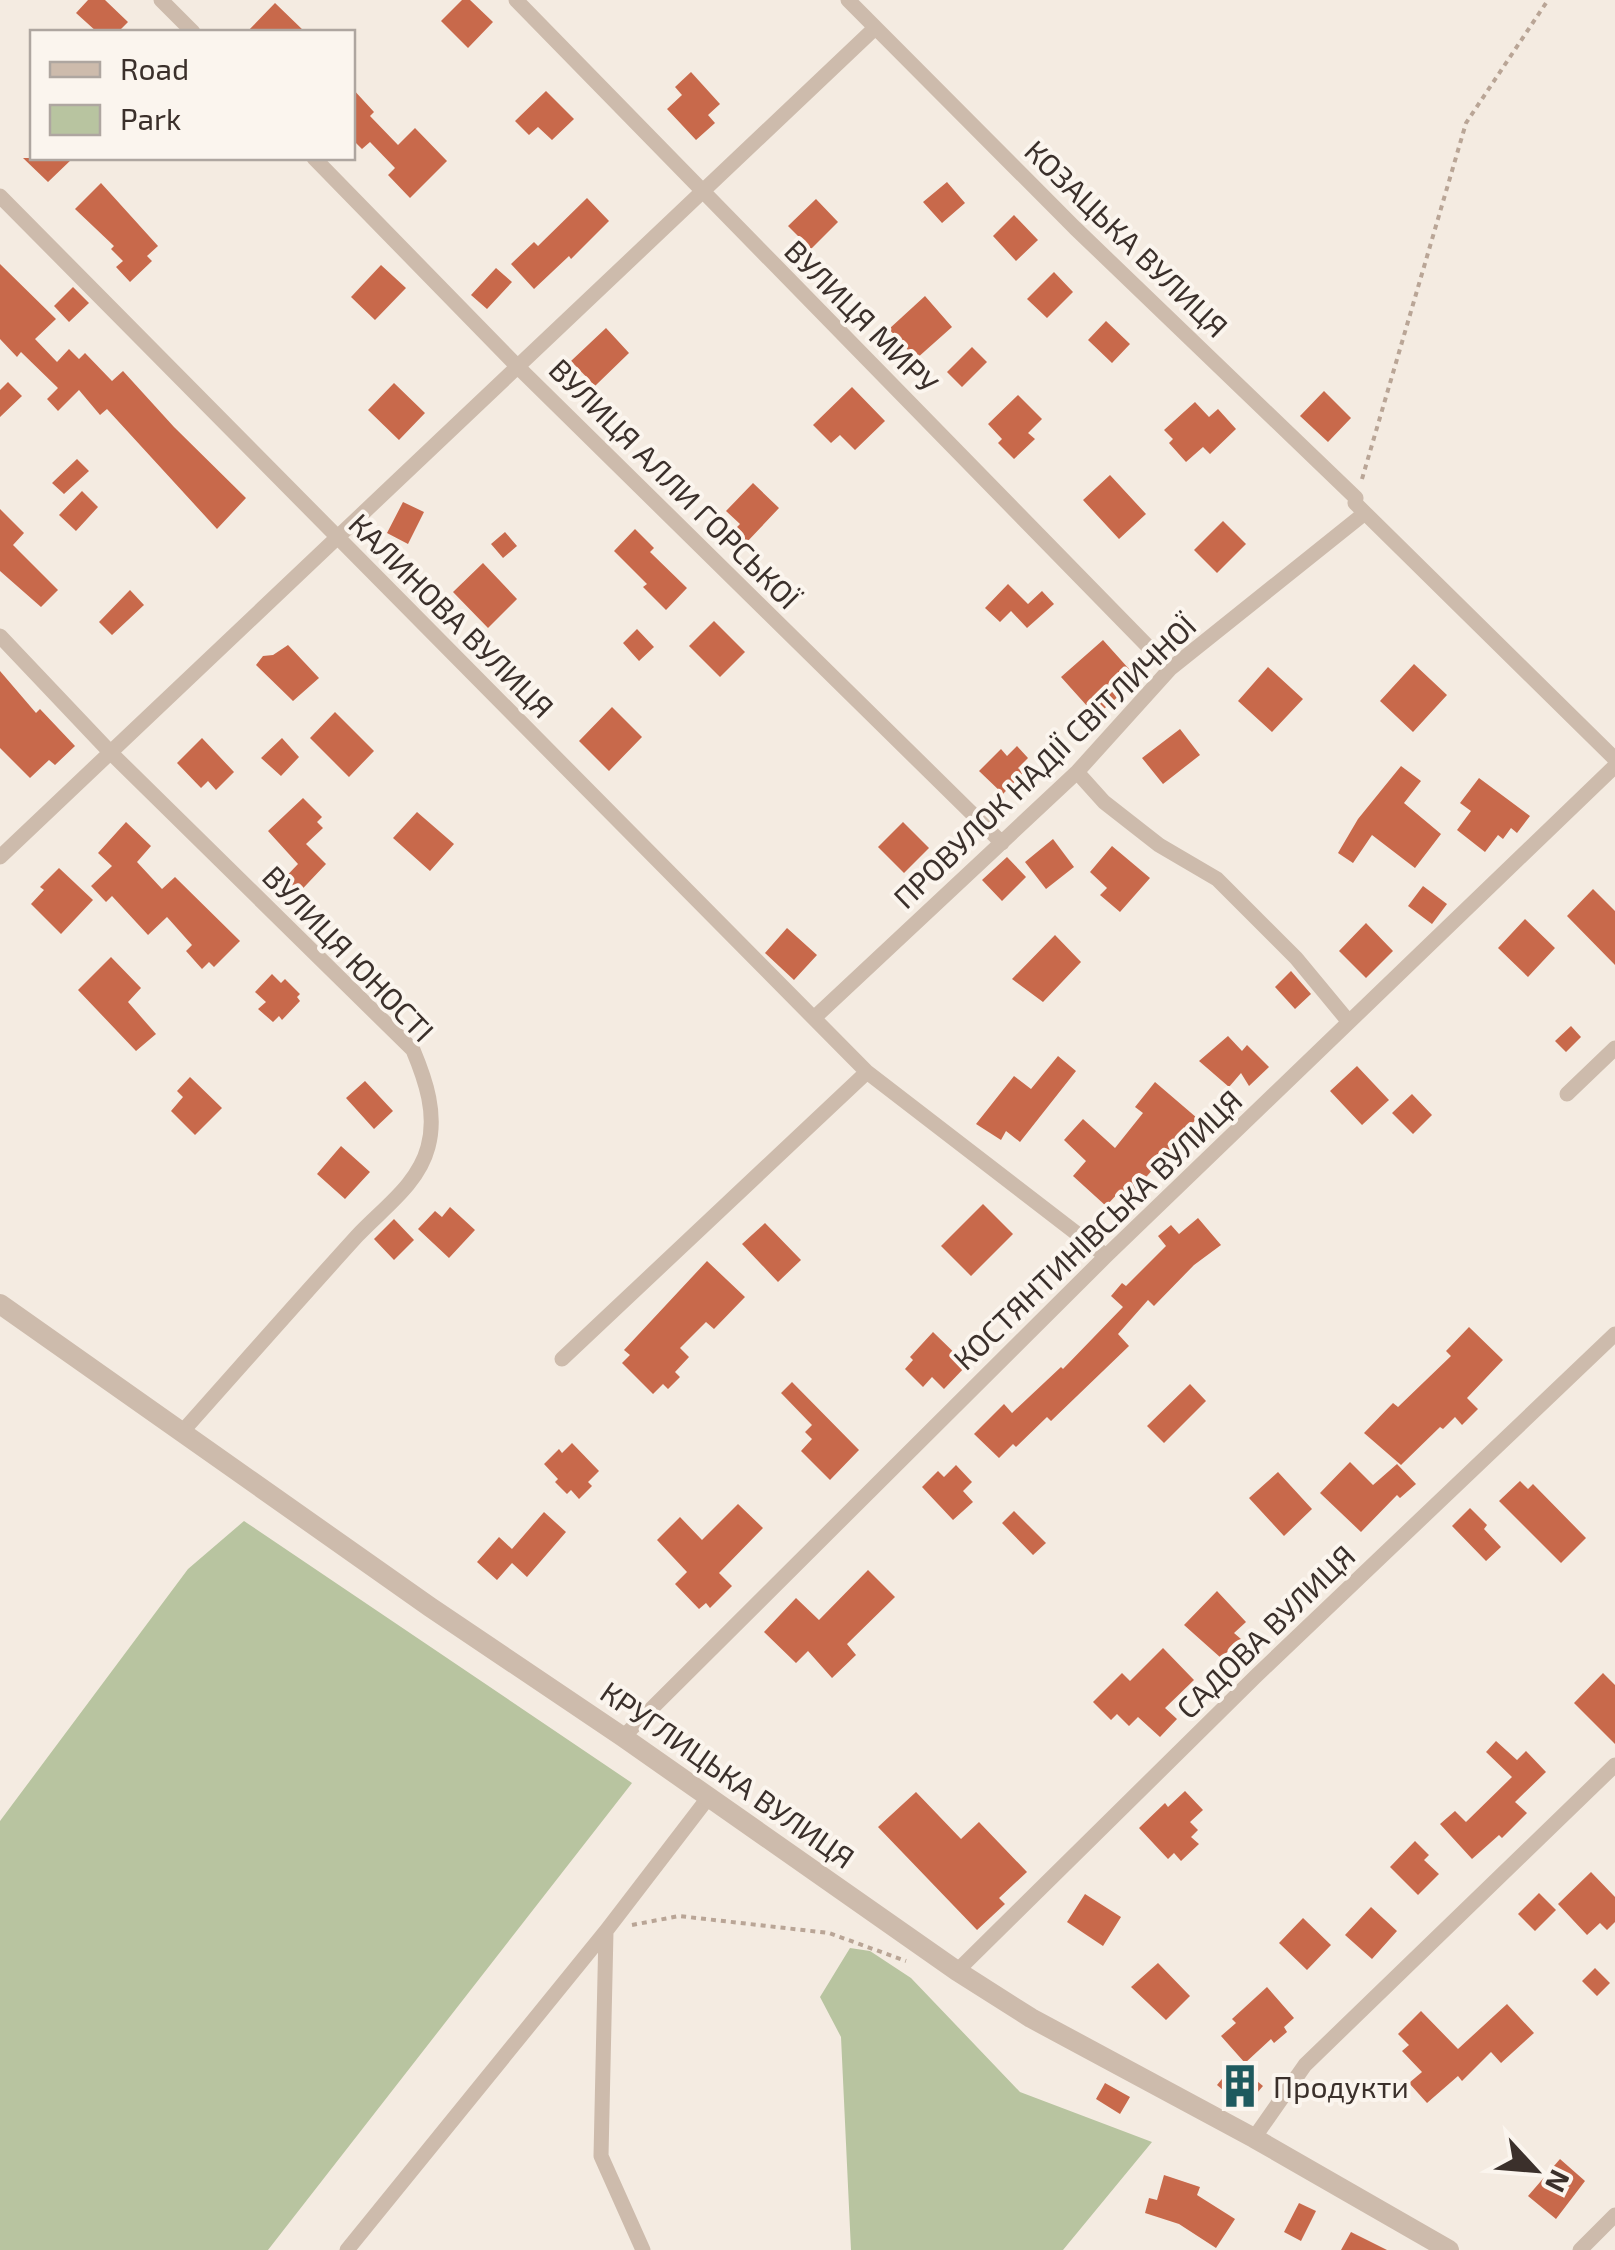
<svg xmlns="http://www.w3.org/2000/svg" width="1615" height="2250" viewBox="0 0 1615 2250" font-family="'Exo 2',sans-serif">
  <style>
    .green { fill: #b8c4a0 }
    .building { fill: #c8694b }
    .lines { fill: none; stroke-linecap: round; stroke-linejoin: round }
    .path { stroke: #b9a596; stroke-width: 4; stroke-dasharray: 5 5; stroke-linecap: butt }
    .minor { stroke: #cdbbac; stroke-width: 15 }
    .tertiary { stroke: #cdbbac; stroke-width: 20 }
    .labels { text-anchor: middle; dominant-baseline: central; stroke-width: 8; stroke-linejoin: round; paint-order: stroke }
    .street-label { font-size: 30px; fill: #3b302b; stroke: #fbf5ee }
    .poi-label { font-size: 30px; fill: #3b302b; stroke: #fbf5ee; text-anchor: start }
  </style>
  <rect width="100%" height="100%" fill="#f4ebe1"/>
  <path class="green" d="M244,1521L632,1783L268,2250H0V1821L188,1569Z
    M850,1948L870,1951L911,1978L1020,2092L1152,2142L1063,2250H851L841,2037L820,1997Z"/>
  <path class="building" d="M88,0H105L128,22L118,32H97L76,13Z
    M462,0H470L493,22L468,48L441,21Z
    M275,3L305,32H247Z
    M691,72L720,104L708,115L715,123L696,140L667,109L682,95L675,87Z
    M352,88L374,112L370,116L398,145L415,128L447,161L410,198L388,175L395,168L370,142L362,149L352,139Z
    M546,91L574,119L552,140L538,127L529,135L515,121Z
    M23,158H73L48,182Z
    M947,182L965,203L942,223L923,202Z
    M101,183L158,246L147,256L152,261L130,282L116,267L123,261L111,249L114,246L75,209Z
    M587,198L609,221L571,259L569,256L534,289L511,264L534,242L538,246Z
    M816,199L838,222L811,249L788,226Z
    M1014,215L1038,240L1016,261L993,236Z
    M0,264L56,319L35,339L57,362L69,349L79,359L85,353L112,381L123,371L174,427L246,498L217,529L107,409L100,415L79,390L58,411L47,399L58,388L21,352L17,357L0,339Z
    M381,265L406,288L375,320L351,297Z
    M496,268L512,282L487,309L471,295Z
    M1054,272L1073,292L1047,318L1027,299Z
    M73,287L89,303L69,322L54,306Z
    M925,296L952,327L916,359L889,329Z
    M1106,321L1130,344L1112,363L1088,340Z
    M606,328L629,353L595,386L571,361Z
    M972,347L987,362L962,387L947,372Z
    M8,382L22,396L0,417V390Z
    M394,383L425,413L399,440L368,410Z
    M852,387L885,421L855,450L840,435L831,443L813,425Z
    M1324,391L1351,418L1328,442L1300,416Z
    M1018,395L1042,419L1028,433L1035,439L1014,459L998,443L1002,439L988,424Z
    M1195,402L1209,417L1218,409L1236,429L1210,454L1203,447L1186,462L1169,443L1173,439L1164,430Z
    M77,459L89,471L64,494L52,483Z
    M1110,475L1146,514L1119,539L1083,500Z
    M753,483L779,508L746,543L733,531L740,524L726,511Z
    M82,491L98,507L76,531L59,515Z
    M403,502L424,512L408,544L387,533Z
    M0,509L24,533L13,545L58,590L41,607L0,571Z
    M1223,521L1246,544L1217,573L1194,550Z
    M635,529L654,548L650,552L687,588L666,610L643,587L647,584L614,551Z
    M505,532L517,546L503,558L491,544Z
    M483,563L517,599L488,628L453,592Z
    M1008,584L1028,604L1042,591L1054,604L1027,628L1011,611L1000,622L985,608Z
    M130,590L144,605L112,635L99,622Z
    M714,621L745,652L720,677L689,646Z
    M637,629L654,647L639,661L623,643Z
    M1103,640L1138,679L1096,716L1061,677Z
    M288,645L319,678L293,701L256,665L263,656L273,655Z
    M1414,664L1447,695L1413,732L1380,701Z
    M1268,667L1303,699L1272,732L1238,701Z
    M0,671L36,713L40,709L75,746L55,765L49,760L30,778L0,748Z
    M612,707L642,737L609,771L579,741Z
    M335,712L374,751L349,777L310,738Z
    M1180,729L1200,755L1163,784L1142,758Z
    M202,738L234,772L216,790L208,781L201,788L177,763Z
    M282,738L299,757L281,776L261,758Z
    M1017,746L1028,758L1018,768L1023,773L1003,794L979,771L1001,749L1007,756Z
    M1401,766L1421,781L1404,803L1441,834L1415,868L1372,835L1353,863L1338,853L1358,819Z
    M1479,778L1530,816L1517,833L1511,828L1503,839L1498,835L1485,852L1457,830L1471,811L1460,803Z
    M303,798L322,817L317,822L323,828L306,844L326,864L291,901L276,887L298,864L268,831Z
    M417,812L454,844L430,871L393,838Z
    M126,822L151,846L137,862L162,889L175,877L240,941L214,967L209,962L202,969L186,951L192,945L167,917L148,935L112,896L106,902L91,886L112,866L98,853Z
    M903,822L929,848L904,873L878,847Z
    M1053,839L1074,867L1046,889L1025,862Z
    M1112,846L1150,878L1120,912L1100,895L1107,888L1090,872Z
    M1007,857L1026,877L1002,901L982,880Z
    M59,868L93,900L61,934L31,904L44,890L40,887Z
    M1423,886L1447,904L1432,924L1408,906Z
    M1593,889L1615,911V965L1567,916Z
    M1525,919L1555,948L1528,977L1498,948Z
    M1366,923L1393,951L1366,978L1339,951Z
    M787,928L817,955L794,980L765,953Z
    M1055,935L1081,962L1043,1002L1012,979Z
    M111,957L141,988L128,1002L156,1034L136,1051L78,990Z
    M1291,971L1311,994L1295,1009L1275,987Z
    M272,974L281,983L285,979L300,994L297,997L300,1001L282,1020L279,1016L273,1022L258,1009L266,1002L255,992Z
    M1571,1026L1581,1037L1566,1052L1555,1041Z
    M1228,1036L1242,1051L1247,1045L1269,1067L1249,1086L1241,1073L1229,1087L1199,1061Z
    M1058,1056L1076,1071L1020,1142L1006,1131L1001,1140L976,1124L1014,1076L1031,1089Z
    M1357,1066L1389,1100L1362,1125L1330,1091Z
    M190,1077L222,1108L195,1135L171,1111L183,1097L177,1091Z
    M365,1081L393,1111L374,1129L346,1098Z
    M1155,1082L1197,1118L1129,1197L1121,1190L1106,1206L1073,1176L1086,1161L1064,1140L1083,1119L1115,1148L1143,1113L1135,1107Z
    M1412,1094L1432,1115L1413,1134L1392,1113Z
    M341,1146L370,1172L345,1199L317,1174Z
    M983,1204L1013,1234L971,1276L941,1246Z
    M450,1207L475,1230L449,1258L418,1229L435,1211L442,1217Z
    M1198,1218L1221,1245L1194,1265L1154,1306L1148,1300L1118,1334L1129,1346L1051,1421L1047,1417L1016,1447L1013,1444L999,1458L974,1434L1004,1404L1012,1413L1061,1367L1063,1369L1123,1307L1111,1296L1122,1283L1126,1286L1166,1246L1158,1236L1171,1225L1179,1234Z
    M394,1219L414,1240L394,1260L374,1239Z
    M765,1223L801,1260L778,1282L742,1244Z
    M707,1261L745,1297L714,1329L706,1322L680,1348L689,1357L675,1372L680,1377L668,1389L663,1384L653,1394L622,1363L630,1355L624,1350Z
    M1469,1327L1503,1360L1467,1398L1478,1409L1462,1425L1455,1417L1443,1429L1440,1427L1401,1465L1364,1433L1393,1403L1398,1407L1451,1356L1446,1351Z
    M933,1332L967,1365L944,1389L932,1377L923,1387L905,1369L913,1360L910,1357Z
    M792,1382L859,1450L830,1480L801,1451L812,1439L805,1432L812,1425L781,1393Z
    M1190,1384L1206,1401L1164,1443L1147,1426Z
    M572,1443L599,1471L588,1482L592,1486L579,1499L571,1490L567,1494L555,1482L558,1479L544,1464L559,1449L562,1453Z
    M1350,1462L1373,1485L1397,1464L1416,1484L1400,1498L1397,1495L1361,1532L1320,1493Z
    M956,1465L972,1482L963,1491L973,1502L953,1520L922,1487L938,1471L944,1477Z
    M1278,1472L1312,1509L1284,1536L1249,1498Z
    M1520,1481L1528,1489L1533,1484L1586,1538L1561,1563L1499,1501Z
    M738,1504L763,1528L719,1573L732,1586L710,1608L706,1603L699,1609L675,1584L687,1572L657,1540L680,1517L702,1540Z
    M1470,1508L1487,1525L1484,1529L1501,1547L1486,1561L1452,1526Z
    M1014,1511L1046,1543L1033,1555L1002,1523Z
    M544,1512L566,1532L527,1577L512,1563L497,1580L477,1562L499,1537L512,1549Z
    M868,1570L895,1597L847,1644L856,1655L832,1678L808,1651L796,1663L764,1632L796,1598L819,1620Z
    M1217,1591L1246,1622L1234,1633L1241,1639L1221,1658L1184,1625Z
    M1163,1648L1194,1680L1165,1708L1177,1719L1160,1737L1138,1717L1129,1726L1117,1714L1111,1720L1093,1702L1122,1673L1130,1681Z
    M1603,1673L1615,1685V1744L1574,1703Z
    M1496,1741L1517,1760L1526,1751L1546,1772L1515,1802L1527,1813L1502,1838L1499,1835L1472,1859L1440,1824L1455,1811L1466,1822L1512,1777L1486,1752Z
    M1185,1791L1203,1810L1190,1822L1198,1830L1191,1837L1199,1844L1181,1861L1174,1853L1168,1859L1139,1828L1165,1803L1168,1807Z
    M916,1792L961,1839L979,1822L1027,1872L999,1898L1005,1904L977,1930L878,1827Z
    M1415,1841L1429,1855L1424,1860L1439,1874L1418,1895L1390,1867Z
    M1591,1872L1615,1897V1922L1607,1930L1600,1923L1587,1935L1558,1904Z
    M1539,1893L1556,1910L1535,1931L1518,1914Z
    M1085,1894L1121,1917L1103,1946L1067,1922Z
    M1371,1907L1397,1931L1372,1959L1345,1935Z
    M1303,1918L1331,1945L1307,1970L1279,1943Z
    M1158,1963L1190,1996L1166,2020L1131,1987Z
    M1595,1968L1610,1983L1597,1996L1582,1981Z
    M1267,1987L1294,2018L1284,2027L1287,2032L1274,2043L1271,2039L1245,2063L1221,2036L1236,2023L1232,2019Z
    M1507,2004L1534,2033L1501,2063L1491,2052L1462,2081L1458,2076L1427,2103L1409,2083L1422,2072L1402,2051L1409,2045L1398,2034L1421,2011L1458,2049Z
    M1235,2063L1263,2086L1244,2108L1217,2085Z
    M1105,2083L1130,2097L1120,2114L1096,2099Z
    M1560,2159L1585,2181L1556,2219L1528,2196Z
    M1164,2175L1200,2187L1197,2195L1235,2219L1216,2248L1179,2224L1145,2213L1149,2198L1157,2200Z
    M1299,2203L1316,2211L1301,2241L1284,2232Z
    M1351,2232L1387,2250H1341Z"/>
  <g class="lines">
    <path class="path" d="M1362,479L1466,123L1548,0
      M632,1925L679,1916L829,1933L906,1961"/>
    <path class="minor" d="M161,0L193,32
      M516,0L1170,669
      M848,0L1075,228L1356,498L1355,503L1365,513L1615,759
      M314,158L519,368L1002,843
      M0,196L867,1072L1106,1256
      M0,636L110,752L413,1050C426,1081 437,1114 428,1147C418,1185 382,1209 357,1236C298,1301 240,1367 182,1432
      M1077,772L1104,802L1159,845L1217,879L1296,958L1349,1022
      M0,857C290,579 585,306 875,28
      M814,1018L1077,772L1170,669L1365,513
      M1567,1094L1615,1048
      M562,1359L867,1072
      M623,1737L1106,1256L1615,766
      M957,1971L1256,1676L1615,1334
      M1254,2138L1305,2065L1615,1765
      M347,2250L606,1931
      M643,2250L601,2156L606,1931L708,1798
      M1580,2250L1615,2215"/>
    <path class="tertiary" d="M0,1304L430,1607L623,1737L957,1971L1031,2018L1254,2138L1449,2250"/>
  </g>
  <defs>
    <g id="building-bare" transform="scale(3.45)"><path d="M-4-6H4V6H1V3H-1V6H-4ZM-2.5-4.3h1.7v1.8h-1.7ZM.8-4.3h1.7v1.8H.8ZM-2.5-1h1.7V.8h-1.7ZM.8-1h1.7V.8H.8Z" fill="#1f5a5e" stroke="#fbf5ee" stroke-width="2.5" paint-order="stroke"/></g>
  </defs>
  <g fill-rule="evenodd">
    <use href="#building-bare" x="1240" y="2086"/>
  </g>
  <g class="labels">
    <g class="street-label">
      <text transform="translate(1127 238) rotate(44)">КОЗАЦЬКА ВУЛИЦЯ</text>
      <text transform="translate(862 316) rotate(45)">ВУЛИЦЯ МИРУ</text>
      <text transform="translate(675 483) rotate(45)">ВУЛИЦЯ АЛЛИ ГОРСЬКОЇ</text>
      <text transform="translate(452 615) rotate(45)">КАЛИНОВА ВУЛИЦЯ</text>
      <text transform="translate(1044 761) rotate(-44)">ПРОВУЛОК НАДІЇ СВІТЛИЧНОЇ</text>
      <text transform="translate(349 953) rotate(46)">ВУЛИЦЯ ЮНОСТІ</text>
      <text transform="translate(1097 1229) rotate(-44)">КОСТЯНТИНІВСЬКА ВУЛИЦЯ</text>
      <text transform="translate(1265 1631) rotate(-44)">САДОВА ВУЛИЦЯ</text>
      <text transform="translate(728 1774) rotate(35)">КРУГЛИЦЬКА ВУЛИЦЯ</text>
    </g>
    <g class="poi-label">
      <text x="1273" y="2086">Продукти</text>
    </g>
  </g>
  <rect x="30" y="30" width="325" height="130" fill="#fbf5ee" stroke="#aea6a0" stroke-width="2.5"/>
  <rect x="50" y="62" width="50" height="15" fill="#cdbbac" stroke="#aea6a0" stroke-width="2.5"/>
  <text x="120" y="80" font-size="30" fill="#3b302b">Road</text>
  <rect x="50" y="105" width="50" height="30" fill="#b8c4a0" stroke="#aea6a0" stroke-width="2.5"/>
  <text x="120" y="130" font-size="30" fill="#3b302b">Park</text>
  <g transform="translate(1535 2170) rotate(116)" stroke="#fbf5ee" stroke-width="8" paint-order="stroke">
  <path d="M0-8L18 38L0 25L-18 38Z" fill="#3b302b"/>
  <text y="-15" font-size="28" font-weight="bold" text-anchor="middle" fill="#3b302b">N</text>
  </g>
</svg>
